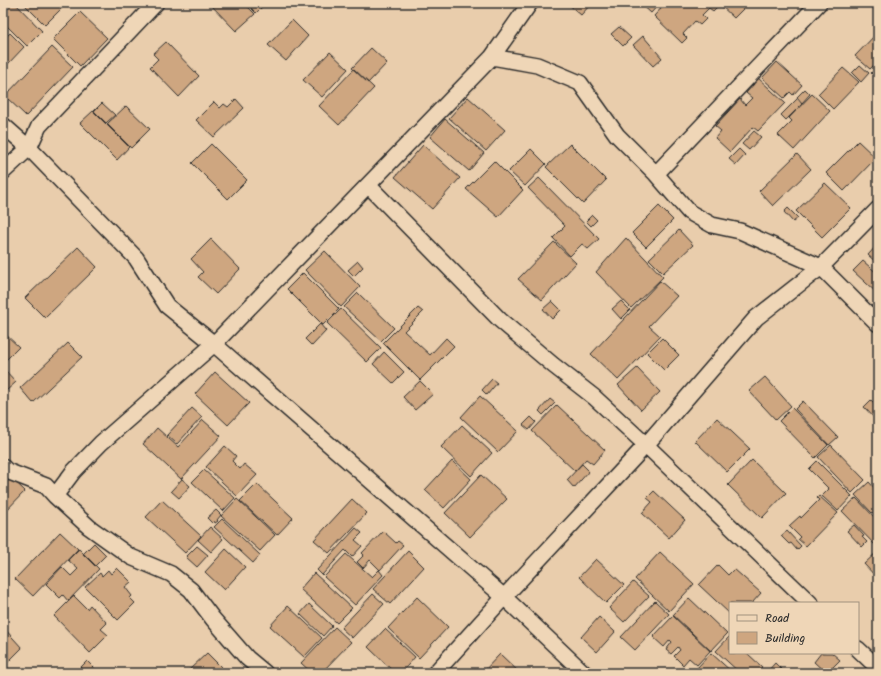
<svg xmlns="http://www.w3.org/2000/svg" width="881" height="676" viewBox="0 0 881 676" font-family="Kalam,sans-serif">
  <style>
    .building { fill: #cea680; stroke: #2b2b2b }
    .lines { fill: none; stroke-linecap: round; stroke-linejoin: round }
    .minor-casing { stroke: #2b2b2b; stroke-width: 18 }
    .minor { stroke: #efd6b7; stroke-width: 15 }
  </style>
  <rect width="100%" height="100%" fill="#e9cdac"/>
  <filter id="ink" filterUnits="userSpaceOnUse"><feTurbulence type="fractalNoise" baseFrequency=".025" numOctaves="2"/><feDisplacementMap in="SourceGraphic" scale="8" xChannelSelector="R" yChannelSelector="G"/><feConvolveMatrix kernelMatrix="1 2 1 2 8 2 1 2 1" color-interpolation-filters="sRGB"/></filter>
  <g filter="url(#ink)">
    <path class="building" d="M3,3H15L42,31L27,46L3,22Z
      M23,3H67L45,25Z
      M209,3H244L255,14L236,31Z
      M246,3H266L256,13Z
      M567,3H592L581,15Z
      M640,3H660L651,13Z
      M666,3H713L717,7L713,11L709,8L702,15L706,19L700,25L695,21L683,34L687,38L682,43L654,16Z
      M718,3H746L748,4L734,18Z
      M80,12L107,38L80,66L53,39Z
      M292,20L308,36L286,61L268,45Z
      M619,27L631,38L623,46L611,34Z
      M878,32V61L870,69L855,56Z
      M10,33L24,47L7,65L3,61V40Z
      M643,36L662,58L653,66L633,45Z
      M166,42L199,76L179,97L150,67L158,59L153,54Z
      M52,47L73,67L26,116L5,96Z
      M371,48L387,63L368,83L352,68Z
      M330,52L348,69L322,97L303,80Z
      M777,62L802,85L793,95L790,92L784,98L762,78Z
      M860,65L869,73L861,82L852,73Z
      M878,66V80L871,73Z
      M843,68L859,82L833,109L818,94Z
      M354,69L374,88L339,125L319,106Z
      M757,77L785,103L758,131L753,127L730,152L715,138L721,131L715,126L740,99L745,105L752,98L746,93L754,84L752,82Z
      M805,89L810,94L802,103L797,97Z
      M812,94L830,111L794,150L778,135L792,121L789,118Z
      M468,97L505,130L486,151L449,118Z
      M236,99L244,108L214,137L196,120L214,102L220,108L224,104L228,107Z
      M797,99L802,104L786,120L781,115Z
      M102,103L115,115L106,123L94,111Z
      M126,106L150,129L131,148L107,124Z
      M93,111L129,147L117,160L80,123Z
      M445,119L484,153L469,171L430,137Z
      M754,131L761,137L749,150L742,144Z
      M858,141L876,158L844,191L826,173Z
      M211,144L247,180L228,199L192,163Z
      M570,144L606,180L583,204L546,167Z
      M423,145L460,178L432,209L395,177Z
      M531,149L546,164L525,186L509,171Z
      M739,149L745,155L736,165L729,159Z
      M797,154L811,169L773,206L759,191Z
      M494,161L523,190L498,217L466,189Z
      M539,178L599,239L588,249L582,244L570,256L553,238L565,226L528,188Z
      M825,183L851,208L822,237L796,211Z
      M659,206L673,220L646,247L632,233Z
      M788,208L798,218L793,222L784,212Z
      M592,215L597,220L591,226L586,221Z
      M679,230L693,245L663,273L649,259Z
      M626,238L663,277L631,308L596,272Z
      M211,239L240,269L216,294L198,277L203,272L191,259Z
      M554,242L576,263L542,300L518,279Z
      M878,244V264L868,255Z
      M78,247L97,267L45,318L25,298Z
      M325,251L360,287L341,307L305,270Z
      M358,261L363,267L354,276L348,270Z
      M863,261L878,274V294L853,271Z
      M303,273L339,309L323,325L287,289Z
      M660,281L677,296L649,326L660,336L618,380L591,354Z
      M358,293L394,328L381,341L344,307Z
      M552,301L561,310L552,319L543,309Z
      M621,301L630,310L621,319L612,309Z
      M418,308L423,312L404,331L430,355L446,338L454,346L420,380L383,343Z
      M341,309L381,348L367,362L327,323Z
      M320,324L326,331L312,346L305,339Z
      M4,333L19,347L3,363V334Z
      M662,338L679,355L664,370L647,353Z
      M68,343L82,357L33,403L20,388Z
      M384,352L404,372L393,383L373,364Z
      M3,368L16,382L6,391L3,387Z
      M637,368L660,392L641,410L618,385Z
      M215,372L249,403L228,425L195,394Z
      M765,377L791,406L776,420L749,391Z
      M492,379L497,383L487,395L482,390Z
      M420,381L433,394L415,410L403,397Z
      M480,396L518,431L498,452L461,417Z
      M550,399L555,403L543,415L539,411Z
      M871,400L878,407V422L864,407Z
      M803,401L838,437L829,445L795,409Z
      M557,405L605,450L593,464L586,459L575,471L532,431Z
      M192,408L202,417L177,444L167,435Z
      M792,408L828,445L815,458L779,421Z
      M531,417L536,422L529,430L523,425Z
      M717,418L750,449L727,472L695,441Z
      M203,420L221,436L181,479L143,444L157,428L178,447Z
      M462,425L492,453L471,476L441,447Z
      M831,445L865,480L852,493L818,457Z
      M225,446L236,456L232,461L240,469L244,464L257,475L237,496L206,467Z
      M752,460L786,493L762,518L728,485Z
      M452,461L471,479L444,508L425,490Z
      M817,461L852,496L838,511L822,496L829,489L809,469Z
      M582,464L589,471L574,488L567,480Z
      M204,470L235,498L223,511L192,482Z
      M5,472L25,491L3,514V474Z
      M481,475L507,499L470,537L445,513Z
      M182,479L190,486L179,498L171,491Z
      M869,482L878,492V508L872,513L855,495Z
      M257,484L293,518L277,535L240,501Z
      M654,491L685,520L669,538L642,513L652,502L647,498Z
      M819,496L838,513L806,546L798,539L800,537L789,526L800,516L801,518L819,500L817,498Z
      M856,498L878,521V548L842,511Z
      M237,499L275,535L260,551L221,516Z
      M352,499L367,513L329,553L314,540Z
      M162,500L201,536L185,553L146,517Z
      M216,510L221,515L217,520L218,521L215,523L214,521L212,523L207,518Z
      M222,519L260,555L253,563L214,527Z
      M854,525L864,536L862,537L867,542L862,547L847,531Z
      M210,527L223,539L211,552L198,540Z
      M356,528L362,533L355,540L362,546L352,557L345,550L322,575L317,570Z
      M383,531L396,543L398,541L403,545L380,570L370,560L363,568L357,562L364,555L362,553Z
      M787,531L801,546L797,550L791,543L789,544L781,536Z
      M60,532L78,549L33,596L15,579Z
      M94,543L106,555L95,566L83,554Z
      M197,546L208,555L197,567L186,557Z
      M79,549L99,569L68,601L63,595L60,598L46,584L62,567L71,576L78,569L68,560Z
      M226,549L245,567L224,590L205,572Z
      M408,551L424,567L390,604L373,589Z
      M878,551V579L864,564Z
      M660,552L694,584L669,611L635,579Z
      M346,554L372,577L379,570L383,575L355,605L324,577Z
      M596,559L624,585L606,603L579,577Z
      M718,565L728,575L734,569L761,593L752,603H730V614L699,585Z
      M117,568L131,582L125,587L132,596L130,598L135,603L118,620L85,587L100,573L102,576L108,570L111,574Z
      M314,573L352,608L337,623L300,589Z
      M633,582L649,596L624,622L609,608Z
      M373,594L384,604L352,638L341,628Z
      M74,596L87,609L90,605L107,623L101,629L108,635L90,653L54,616Z
      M417,597L448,627L419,658L388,628Z
      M689,598L727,634L711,651L673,615Z
      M655,601L669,614L635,650L621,637Z
      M309,604L332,626L323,636L300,614Z
      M288,606L322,638L304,657L270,626Z
      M673,616L710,651L697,665L689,658L683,665L674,656L680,650L678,647L671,654L666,650L672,642L670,640L664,647L653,637Z
      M599,617L615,632L597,652L581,637Z
      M3,627L22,648L6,664L3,661Z
      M335,627L351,642L321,673H312L301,663Z
      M385,629L415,657L401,673H395L368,647Z
      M729,637H730V653H747L762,667L756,673H740L716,651Z
      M207,653L223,669L218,673H192L189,670Z
      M711,653L733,673H703L697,668Z
      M821,653H832L840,660L827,673H826L814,662Z
      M500,654L520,673H482Z
      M87,661L99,673H75Z
      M775,663L785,673H766Z"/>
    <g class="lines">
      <g class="minor-casing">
        <path id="minor" d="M492,57L537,65L580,83L617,135L656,174L689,212L712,225L740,231L821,267L878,324
          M3,125L29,148L136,258L167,306L214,344L504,597L584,673
          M3,172L29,148L39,126L156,3
          M656,174L819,3
          M368,185L500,320L553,365L594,397L646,445L810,603
          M3,467L7,471L46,486L55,496L89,527L131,557L171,574L191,590L213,619L247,658L265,673
          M55,496L73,472L101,443L214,344L492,57L530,3
          M858,649L878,668
          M435,673L504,597L646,445L756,318L821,267L878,209"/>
      </g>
      <use href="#minor" class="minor"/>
    </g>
  </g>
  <rect width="881" height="676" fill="none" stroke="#efd6b7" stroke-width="16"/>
  <rect x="8" y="8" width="865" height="660" fill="none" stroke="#2b2b2b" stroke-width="1.5" filter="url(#ink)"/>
  <rect x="729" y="602" width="130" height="52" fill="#efd6b7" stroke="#a1927f"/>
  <rect x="737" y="615" width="20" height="6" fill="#efd6b7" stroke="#a1927f"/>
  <text x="765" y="622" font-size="12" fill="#2b2b2b">Road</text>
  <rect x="737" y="632" width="20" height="12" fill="#cea680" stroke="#a1927f"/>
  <text x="765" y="642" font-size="12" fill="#2b2b2b">Building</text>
</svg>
